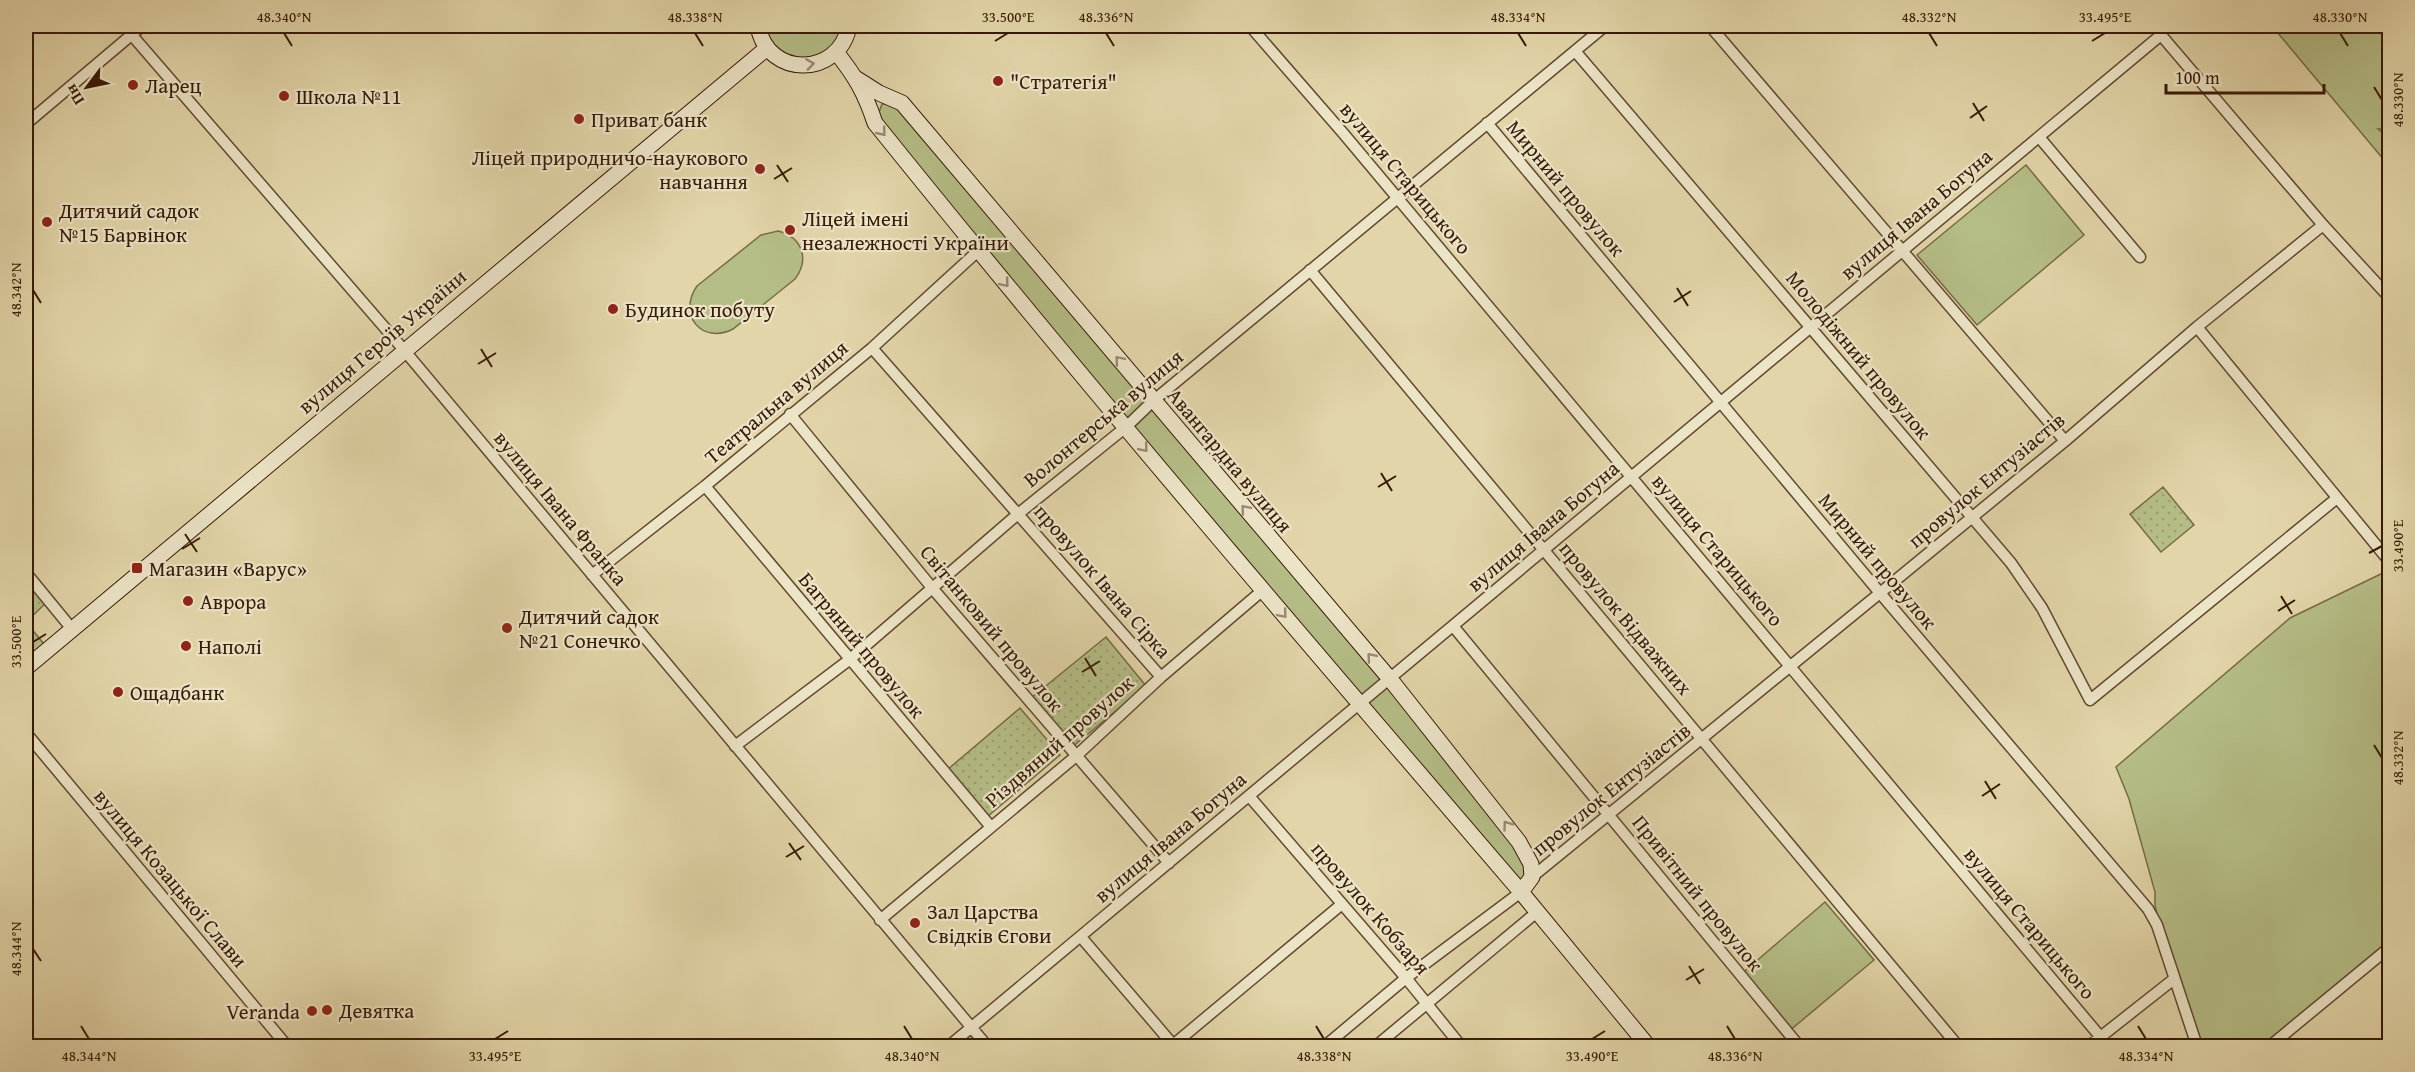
<svg xmlns="http://www.w3.org/2000/svg" width="2415" height="1072" viewBox="0 0 2415 1072" font-family="'Gentium Book Plus',serif">
  <style>
    .green { fill: #b5bd86; stroke: #766c46; stroke-width: 1.5 }
    .park { fill: url(#park-dots); stroke: #766c46; stroke-width: 1.5 }
    .lines { fill: none; stroke-linecap: round; stroke-linejoin: round }
    .street-casing { stroke: #614930; stroke-width: 13 }
    .secondary-casing { stroke: #361a07; stroke-width: 17 }
    .street { stroke: #ece4c7; stroke-width: 10 }
    .secondary { stroke: #ece4c7; stroke-width: 15 }
    .oneway { stroke: #9a8971 }
    .ticks { fill: none; stroke: #361a07; stroke-width: 2 }
    .poi-dot { fill: #8f2418; stroke: #ece4c7; stroke-width: 2 }
    .labels { text-anchor: middle; dominant-baseline: central; stroke-width: 4.5; stroke-linejoin: round; paint-order: stroke }
    .poi-label { font-size: 21px; fill: #361a07; stroke: #ece4c7; text-anchor: start }
    .street-label { font-size: 21px; fill: #361a07; stroke: #ece4c7 }
    .neatline { fill: none; stroke: #361a07; stroke-width: 2 }
    .ticks-label { font-size: 15px; text-anchor: middle; fill: #361a07 }
  </style>
  <defs>
    <pattern id="park-dots" width="8" height="8" patternUnits="userSpaceOnUse" patternTransform="scale(1.5)"><rect width="8" height="8" fill="#b5bd86"/><path d="M2 2h.1M6 6h.1" fill="none" stroke="#9ca272" stroke-width="1.8" stroke-linecap="round"/></pattern>
  </defs>
  <rect width="100%" height="100%" fill="#e2d5a9"/>
  <filter id="stains"><feTurbulence type="fractalNoise" baseFrequency=".00333" numOctaves="4"/><feColorMatrix values="0 0 0 0 .2 0 0 0 0 .09 0 0 0 0 .02 0 0 0 .5 -.17"/></filter>
  <radialGradient id="worn" r=".72"><stop offset=".6" stop-color="#630" stop-opacity="0"/><stop offset="1" stop-color="#630" stop-opacity=".3"/></radialGradient>
  <path class="green" d="M764,26H844L831,50L812,59L791,57L773,46Z
    M2272,26H2389V129H2378L2389,138V166Z
    M902,103L1390,679L1531,864L1521,892L875,123L882,104Z
    M2026,165L2084,235L1977,325L1917,255Z
    M778,231C802,237 810,259 795,279L733,329C702,345 677,315 697,286L761,235Z
    M2389,570V943L2264,1046H2200L2162,933L2155,906V892L2129,799L2116,767L2290,618Z
    M1825,902L1874,960L1788,1032L1740,975Z"/>
  <path class="park" d="M2163,487L2194,525L2161,552L2130,514Z
    M26,573L48,601L26,622L48,649L26,668Z
    M1106,637L1146,686L1071,748L1031,698Z
    M1020,708L1060,755L987,817L947,770Z"/>
  <g class="lines">
    <g class="street-casing">
      <path id="street" d="M124,26L404,350L987,1046
        M1250,26L1343,133L2108,1046
        M1710,26L2065,441
        M1575,51L2011,563L2042,608L2090,700L2337,498
        M1487,123L1880,593L2148,909L2157,925L2197,1046
        M26,124L142,26
        M2039,137L2140,257
        M1310,270L1958,1046
        M2197,327L2390,562
        M872,348L1161,677
        M790,414L933,589L1169,863
        M705,486L991,827
        M26,573L72,629
        M592,575L705,486L872,348L978,251
        M1453,626L1799,1046
        M26,733L287,1046
        M735,746L849,660L1018,514L1126,427L1153,401L1605,26
        M1249,796L1406,978L1461,1046
        M1532,877L1880,593L2065,441L2197,327L2323,225
        M880,920L1075,757L1161,677L1263,590
        M1081,937L1174,1046
        M1173,1045L1342,904
        M949,1046L2161,35L2323,225L2390,298
        M1325,1046L1406,978L1521,892
        M1376,1046L1537,912
        M2089,1046L2174,979
        M2270,1046L2390,947"/>
    </g>
    <g class="secondary-casing">
      <path id="secondary" d="M758,26C767,78 839,78 849,26
        M836,52C856,77 865,93 875,123C1085,384 1303,638 1521,892
        M857,79L879,93L902,103L1390,679L1519,842L1531,864L1532,877L1521,892L1648,1046
        M26,668L767,48"/>
    </g>
    <use href="#street" class="street"/>
    <use href="#secondary" class="secondary"/>
  </g>
  <defs><path id="oneway-chevron" d="M-2-3.5L2.5 0L-2 3.5" fill="none" stroke-width="1.6" stroke-linecap="round" stroke-linejoin="round" transform="scale(1.5)"/></defs>
  <g class="oneway">
    <use href="#oneway-chevron" transform="translate(810 64) rotate(-8)"/>
    <use href="#oneway-chevron" transform="translate(882 132) rotate(51)"/>
    <use href="#oneway-chevron" transform="translate(1005 283) rotate(50)"/>
    <use href="#oneway-chevron" transform="translate(1119 360) rotate(-130)"/>
    <use href="#oneway-chevron" transform="translate(1144 448) rotate(50)"/>
    <use href="#oneway-chevron" transform="translate(1245 509) rotate(-130)"/>
    <use href="#oneway-chevron" transform="translate(1283 614) rotate(50)"/>
    <use href="#oneway-chevron" transform="translate(1371 657) rotate(-130)"/>
    <use href="#oneway-chevron" transform="translate(1507 825) rotate(-126)"/>
  </g>
  <path class="ticks" d="M284,33L292,46M695,33L703,46M1106,33L1114,46M1518,33L1526,46M1929,33L1937,46M2340,33L2348,46M995,41L1008,33M2092,41L2105,33M2374,87L2382,100M1973,103L1984,121M1970,118L1987,106M777,165L788,182M774,179L792,168M1677,288L1688,306M33,290L41,303M1674,302L1691,291M481,349L492,367M478,364L496,353M1381,473L1392,491M1378,487L1396,476M185,534L197,552M182,549L200,538M2369,553L2382,546M2281,596L2292,614M2278,611L2295,600M33,642L46,634M1085,658L1096,676M1082,672L1100,661M2374,745L2382,758M1985,781L1996,799M1982,796L2000,784M789,843L801,860M786,857L804,846M33,949L41,961M1689,966L1700,984M1686,980L1704,969M81,1026L89,1039M904,1026L912,1039M1316,1026L1324,1039M1727,1026L1735,1039M2138,1026L2146,1039M495,1039L508,1031M1592,1039L1605,1031"/>
  <g class="poi-dot">
    <circle cx="998" cy="81" r="6"/>
    <circle cx="133" cy="85" r="6"/>
    <circle cx="284" cy="96" r="6"/>
    <circle cx="579" cy="119" r="6"/>
    <circle cx="760" cy="169" r="6"/>
    <circle cx="47" cy="222" r="6"/>
    <circle cx="790" cy="230" r="6"/>
    <circle cx="613" cy="309" r="6"/>
    <rect x="131" y="562" width="12" height="12" rx="3"/>
    <circle cx="188" cy="601" r="6"/>
    <circle cx="507" cy="628" r="6"/>
    <circle cx="186" cy="646" r="6"/>
    <circle cx="118" cy="692" r="6"/>
    <circle cx="915" cy="923" r="6"/>
    <circle cx="327" cy="1010" r="6"/>
    <circle cx="312" cy="1011" r="6"/>
  </g>
  <g class="labels">
    <g class="poi-label">
      <text x="1010" y="81">"Стратегія"</text>
      <text x="145" y="85">Ларец</text>
      <text x="296" y="96">Школа №11</text>
      <text x="591" y="119">Приват банк</text>
      <text x="748" y="157" text-anchor="end">Ліцей природничо-наукового<tspan x="748" dy="24">навчання</tspan></text>
      <text x="59" y="210">Дитячий садок<tspan x="59" dy="24">№15 Барвінок</tspan></text>
      <text x="802" y="218">Ліцей імені<tspan x="802" dy="24">незалежності України</tspan></text>
      <text x="625" y="309">Будинок побуту</text>
      <text x="149" y="568">Магазин «Варус»</text>
      <text x="200" y="601">Аврора</text>
      <text x="519" y="616">Дитячий садок<tspan x="519" dy="24">№21 Сонечко</tspan></text>
      <text x="198" y="646">Наполі</text>
      <text x="130" y="692">Ощадбанк</text>
      <text x="927" y="911">Зал Царства<tspan x="927" dy="24">Свідків Єгови</tspan></text>
      <text x="339" y="1010">Девятка</text>
      <text x="300" y="1011" text-anchor="end">Veranda</text>
    </g>
    <g class="street-label">
      <text transform="translate(1406 178) rotate(50)">вулиця Старицького</text>
      <text transform="translate(1566 188) rotate(50)">Мирний провулок</text>
      <text transform="translate(1916 214) rotate(-40)">вулиця Івана Богуна</text>
      <text transform="translate(382 341) rotate(-40)">вулиця Героїв України</text>
      <text transform="translate(1859 355) rotate(50)">Молодіжний провулок</text>
      <text transform="translate(776 402) rotate(-40)">Театральна вулиця</text>
      <text transform="translate(1103 418) rotate(-40)">Волонтерська вулиця</text>
      <text transform="translate(1230 460) rotate(50)">Авангардна вулиця</text>
      <text transform="translate(1986 480) rotate(-40)">провулок Ентузіастів</text>
      <text transform="translate(561 508) rotate(50)">вулиця Івана Франка</text>
      <text transform="translate(1543 526) rotate(-40)">вулиця Івана Богуна</text>
      <text transform="translate(1718 550) rotate(50)">вулиця Старицького</text>
      <text transform="translate(1878 561) rotate(50)">Мирний провулок</text>
      <text transform="translate(1103 581) rotate(49)">провулок Івана Сірка</text>
      <text transform="translate(1626 618) rotate(50)">провулок Відважних</text>
      <text transform="translate(992 628) rotate(50)">Світанковий провулок</text>
      <text transform="translate(862 645) rotate(50)">Багряний провулок</text>
      <text transform="translate(1059 741) rotate(-41)">Різдвяний провулок</text>
      <text transform="translate(1611 789) rotate(-39)">провулок Ентузіастів</text>
      <text transform="translate(1170 837) rotate(-40)">вулиця Івана Богуна</text>
      <text transform="translate(171 878) rotate(50)">вулиця Козацької Слави</text>
      <text transform="translate(1698 893) rotate(51)">Привітний провулок</text>
      <text transform="translate(1371 908) rotate(49)">провулок Кобзаря</text>
      <text transform="translate(2030 923) rotate(50)">вулиця Старицького</text>
    </g>
  </g>
  <rect width="2415" height="1072" fill="none" stroke="#e2d5a9" stroke-width="66"/>
  <g transform="translate(87 87) rotate(238)" stroke="#ece4c7" stroke-width="4.5" paint-order="stroke">
  <path d="M0-4.5L10 22L0 15L-10 22Z" fill="#361a07"/>
  <text y="-9" font-size="16" font-weight="bold" text-anchor="middle" fill="#361a07">Пн</text>
  </g>
  <path d="M2166 84v9h158v-9" fill="none" stroke="#361a07" stroke-width="3"/>
  <text x="2175" y="84" font-size="18" fill="#361a07" stroke="#ece4c7" stroke-width="4.5" paint-order="stroke">100 m</text>
  <rect x="33" y="33" width="2349" height="1006" class="neatline"/>
  <g class="ticks-label">
    <text x="284" y="22">48.340°N</text>
    <text x="695" y="22">48.338°N</text>
    <text x="1008" y="22">33.500°E</text>
    <text x="1106" y="22">48.336°N</text>
    <text x="1518" y="22">48.334°N</text>
    <text x="1929" y="22">48.332°N</text>
    <text x="2105" y="22">33.495°E</text>
    <text x="2340" y="22">48.330°N</text>
    <text transform="translate(2398 100) rotate(-90)" y="5">48.330°N</text>
    <text transform="translate(16 290) rotate(-90)" y="5">48.342°N</text>
    <text transform="translate(2398 546) rotate(-90)" y="5">33.490°E</text>
    <text transform="translate(16 642) rotate(-90)" y="5">33.500°E</text>
    <text transform="translate(2398 758) rotate(-90)" y="5">48.332°N</text>
    <text transform="translate(16 949) rotate(-90)" y="5">48.344°N</text>
    <text x="89" y="1061">48.344°N</text>
    <text x="495" y="1061">33.495°E</text>
    <text x="912" y="1061">48.340°N</text>
    <text x="1324" y="1061">48.338°N</text>
    <text x="1592" y="1061">33.490°E</text>
    <text x="1735" y="1061">48.336°N</text>
    <text x="2146" y="1061">48.334°N</text>
  </g>
  <rect width="100%" height="100%" filter="url(#stains)"/>
  <rect width="100%" height="100%" fill="url(#worn)"/>
</svg>
